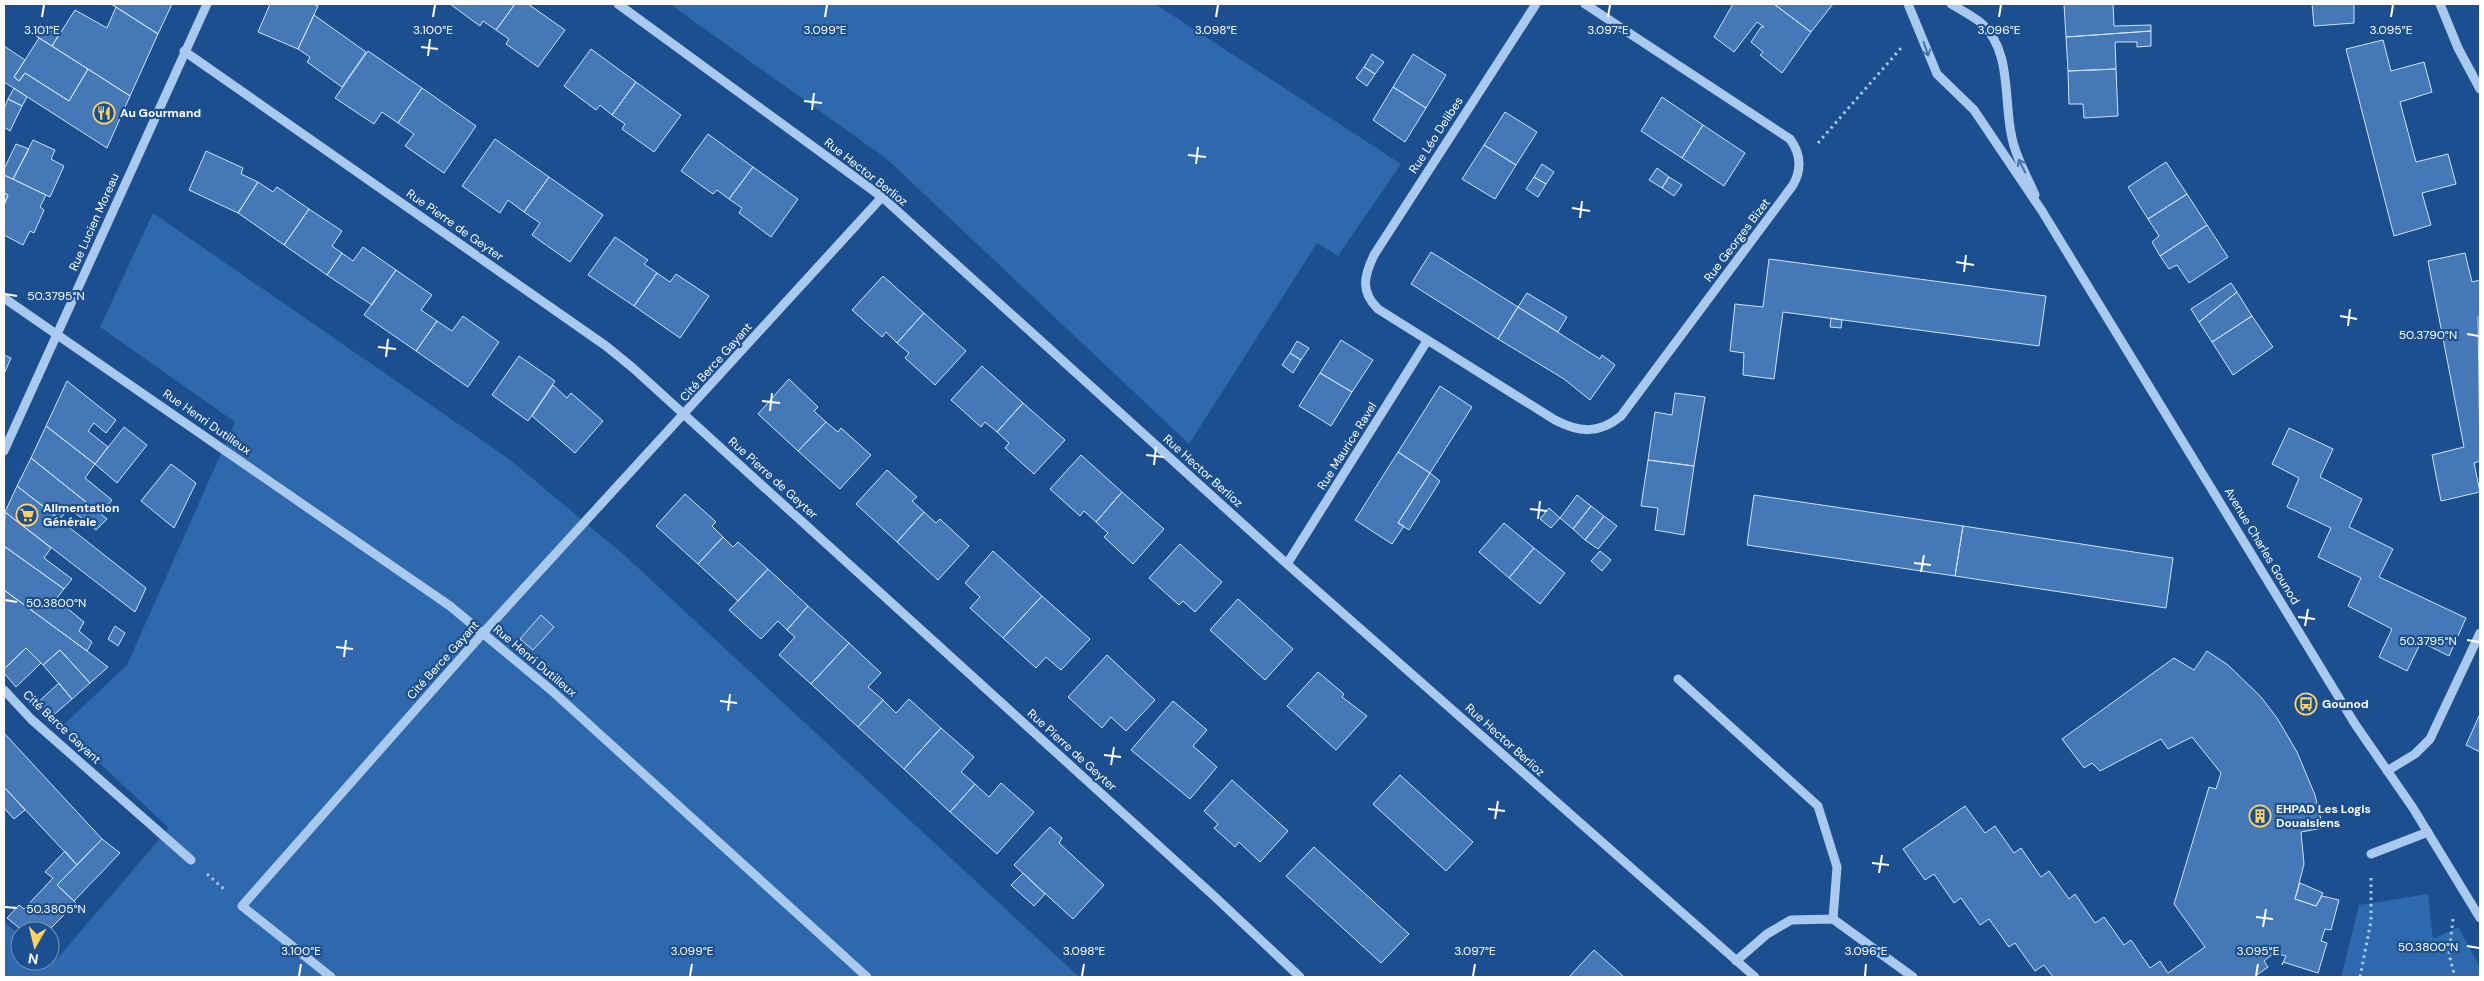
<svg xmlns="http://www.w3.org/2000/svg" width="2484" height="981" viewBox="0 0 2484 981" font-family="'DM Sans',sans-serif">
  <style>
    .green { fill: #2e69ad }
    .building { fill: #4478b7; stroke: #cfe3fa }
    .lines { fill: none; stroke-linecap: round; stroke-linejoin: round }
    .path { stroke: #a9c9ee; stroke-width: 3; stroke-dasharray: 2.5 4; stroke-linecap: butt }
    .minor { stroke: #a9c9ee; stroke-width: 9 }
    .oneway { stroke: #4674ac }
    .ticks { fill: none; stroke: #fff; stroke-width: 2 }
    .labels { text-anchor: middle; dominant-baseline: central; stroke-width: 4.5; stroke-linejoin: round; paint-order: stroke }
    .poi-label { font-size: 12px; font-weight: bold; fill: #fff; stroke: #1b4f8f; text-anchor: start }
    .street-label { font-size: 12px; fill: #fff; stroke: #1b4f8f }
    .ticks-label { font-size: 12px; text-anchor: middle; fill: #fff; stroke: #1b4f8f; stroke-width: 4.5; stroke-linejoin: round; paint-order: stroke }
  </style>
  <rect width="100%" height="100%" fill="#1b4f8f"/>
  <path class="green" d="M670,4H1155L1401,164L1338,256L1317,243L1189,444L887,159Z
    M153,213L509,459L623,554L1079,977H4V922L20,935V961H50V957L55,961L169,828L61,727L127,665L235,422L100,327Z
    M2428,894L2433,939L2458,927L2480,967V977H2341L2359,905Z"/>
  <path class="building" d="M111,4H172L158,34Z
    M270,4H313L318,6L298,49L258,32Z
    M450,4H515L496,30L483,21L480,26Z
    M515,4H528L565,30L538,67L506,44L509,39L496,30Z
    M1733,4H1774L1811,32L1782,73L1760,55L1763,52L1751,42L1761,27H1764L1757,22L1734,52L1714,37Z
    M1774,4H1833L1811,32Z
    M2064,4H2113L2114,26L2151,25V31L2066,37Z
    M2312,4H2354V23L2314,26Z
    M116,7L158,34L130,96L52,46L75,10L107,28Z
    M314,15L366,52L342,87L307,62L310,57L298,49Z
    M40,24L58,36L52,46L33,34Z
    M2151,31V46L2137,47V42H2115L2116,69L2068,71L2066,37Z
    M39,38L88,69L69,101L25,73L19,81L14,77Z
    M2383,40L2391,71L2424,62L2432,92L2400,102L2416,162L2448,154L2456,184L2422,193L2431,225L2394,236L2346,49Z
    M4,46L25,60L14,77L19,81L25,73L69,101L88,69L130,96L107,148L4,82Z
    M591,49L636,82L612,115L600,105L596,110L564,86Z
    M368,51L422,88L398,123L382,112L374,124L335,98Z
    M1372,54L1384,62L1375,74L1364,67Z
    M1413,54L1446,75L1426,108L1393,87Z
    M1364,67L1375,74L1367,86L1356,78Z
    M2116,69L2118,116L2084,118L2083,104H2069L2068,71Z
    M636,82L681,115L654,152L622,129L625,124L612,115Z
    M1393,87L1426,108L1405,142L1373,120Z
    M14,88L27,97L22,106L8,99Z
    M422,88L476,126L444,173L405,146L414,134L398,123Z
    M1662,97L1703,125L1682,158L1641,131Z
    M8,99L22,106L10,131L4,127V109Z
    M1505,112L1537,132L1516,165L1484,145Z
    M1703,125L1745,153L1724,186L1682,158Z
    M708,134L753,167L729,199L717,190L713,194L681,171Z
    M495,139L549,177L524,212L508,200L500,213L462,186Z
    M33,140L55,150L51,159L64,166L50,197L13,179Z
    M16,144L29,149L13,179L4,175V169Z
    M1484,145L1516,165L1495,199L1462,179Z
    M206,151L243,168L241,174L258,182L238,213L189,190Z
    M2166,162L2187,194L2148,219L2128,187Z
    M1542,164L1554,172L1546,184L1534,177Z
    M753,167L798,199L771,237L739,213L742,208L729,199Z
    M1657,168L1669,177L1662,188L1649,180Z
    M4,175L46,195L40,207L44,210L34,233L30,231L23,245L4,235V205L8,195L4,193Z
    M549,177L603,215L570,262L532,235L540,223L524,212Z
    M1534,177L1546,184L1538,197L1526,189Z
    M1669,177L1682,185L1674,196L1662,188Z
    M258,182L273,192L277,187L309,209L284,245L238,213Z
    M4,193L8,195L4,205Z
    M2187,194L2207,225L2160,256L2152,242L2159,236L2148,219Z
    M309,209L342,231L332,246L342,253L327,275L284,245Z
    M2207,225L2228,257L2189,283L2177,265L2169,269L2160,256Z
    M615,237L648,260L644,264L657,273L634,306L588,275Z
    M363,247L396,270L372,305L327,275L342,253L353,261Z
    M1431,252L1518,307L1498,339L1411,284Z
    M2465,253L2472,282L2480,280V316L2478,317L2480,461L2474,463L2480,492L2441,501L2432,455L2464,447L2428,261Z
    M1769,259L2046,296L2039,346L1783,312L1774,379L1743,375L1744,353L1730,351L1735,304L1763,307Z
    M396,270L432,295L421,310L437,321L416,351L364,315Z
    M657,273L670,282L676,274L709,296L680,338L634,306Z
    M883,276L924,313L897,343L886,332L882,337L852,310Z
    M2231,283L2237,292L2199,322L2191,309Z
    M2237,292L2252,316L2212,342L2199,322Z
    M1527,293L1567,317L1558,332L1518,307Z
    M1518,307L1600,359L1602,355L1615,365L1590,400L1564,379L1498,339Z
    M924,313L966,351L935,385L905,358L909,353L897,343Z
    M463,316L499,342L468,387L416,351L437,321L452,331Z
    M2252,316L2273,347L2233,375L2212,342Z
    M1831,318L1842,320L1841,328L1830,327Z
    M1341,340L1373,360L1352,392L1320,373Z
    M1297,341L1309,348L1301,360L1290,353Z
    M1290,353L1301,360L1293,373L1282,365Z
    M4,355L11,358L4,374Z
    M519,356L555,381L528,421L492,395Z
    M982,366L1023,403L997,432L985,422L981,427L951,400Z
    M1320,373L1352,392L1331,426L1299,406Z
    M789,379L818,407L814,411L826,422L798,451L758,414Z
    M67,381L116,420L106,433L94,423L88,431L108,447L95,464L46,426Z
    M553,385L567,398L571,393L603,421L575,453L532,416Z
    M1440,386L1472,407L1430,473L1398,452Z
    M1675,393L1705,397L1694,466L1648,460L1655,412L1672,415Z
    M1023,403L1065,440L1034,474L1005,448L1009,443L997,432Z
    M826,422L838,432L841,428L871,455L840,489L798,451Z
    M46,426L95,464L85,478L112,500L101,514L31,458Z
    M124,427L147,445L117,483L95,464Z
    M2289,428L2333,449L2320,477L2362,499L2349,527L2393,549L2379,577L2466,618L2449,656L2421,642L2407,671L2379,657L2392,629L2348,606L2361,578L2318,557L2331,528L2287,507L2299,478L2272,464Z
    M1398,452L1430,473L1398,523L1404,526L1392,544L1355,520Z
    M1081,455L1122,492L1096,522L1084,511L1080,516L1050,489Z
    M31,458L101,514L107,519L96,530L69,508L60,519L17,486Z
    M1648,460L1694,466L1684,535L1655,530L1658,508L1641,506Z
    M171,464L196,483L174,528L141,501Z
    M887,470L917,497L912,501L924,512L897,542L856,504Z
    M1430,473L1440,481L1409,530L1398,523Z
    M17,486L146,588L135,612L5,512Z
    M1122,492L1164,529L1133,564L1104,537L1108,533L1096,522Z
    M685,494L716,522L712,526L723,537L698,564L656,526Z
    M1577,495L1591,506L1573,529L1560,518Z
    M1754,495L1963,526L1955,576L1747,545Z
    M1591,506L1604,516L1585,540L1573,529Z
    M1549,508L1560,518L1551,528L1540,519Z
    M5,512L51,548L44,558L72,579L64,589L4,546Z
    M924,512L936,523L940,519L969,546L938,580L897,542Z
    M1604,516L1617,526L1598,549L1585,540Z
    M1504,523L1534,548L1509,578L1479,552Z
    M1963,526L2173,558L2166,608L1955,576Z
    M723,537L733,547L738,542L768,569L738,601L698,564Z
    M1180,544L1222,582L1195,612L1183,601L1179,605L1149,578Z
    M4,546L64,589L56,599L84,622L79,631L92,642L87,651L4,590Z
    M1534,548L1565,573L1540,604L1509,578Z
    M993,551L1042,596L1003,638L970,608L980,597L965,583Z
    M1600,551L1611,560L1602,571L1591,561Z
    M768,569L808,606L787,630L778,621L761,639L729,610Z
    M4,590L87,651L108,667L90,683L60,650L43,665L26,648L4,669Z
    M1042,596L1090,639L1061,670L1046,657L1036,668L1003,638Z
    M1238,599L1293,649L1265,680L1210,630Z
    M808,606L849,643L811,684L779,655L795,637L787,630Z
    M541,615L554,627L533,650L520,639Z
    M115,626L125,633L118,646L108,639Z
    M849,643L881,673L868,687L883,700L858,727L811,684Z
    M26,648L41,663L16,687L4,673V669Z
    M60,650L90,683L72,699L43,665Z
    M2207,651L2228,665L2261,697L2277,718L2297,752L2315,795L2323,828L2301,832L2304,864L2295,899L2316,906L2322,896L2339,900L2331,930L2325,929L2321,941L2327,943L2318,973L2283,962L2282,965L2286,956L2274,953L2264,961L2268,967L2254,977H2053L2044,965L2035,971L2015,943L2009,947L1989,919L1980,925L1961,898L1954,903L1934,874L1925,880L1903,849L1965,806L1985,833L1995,826L2014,853L2021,848L2041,877L2049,871L2069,899L2075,894L2095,923L2104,917L2124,945L2131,940L2150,968L2160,961L2168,973L2205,947L2174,904L2209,787L2216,789L2221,773L2192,737L2168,749L2161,739L2100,771L2092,763L2084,768L2062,739L2174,658L2194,670Z
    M1107,655L1155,700L1126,731L1111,717L1102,728L1068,697Z
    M1318,672L1344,694L1342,697L1367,716L1336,750L1287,706Z
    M59,683L72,699L49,719L35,705Z
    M909,699L941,728L904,769L858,727L883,700L896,713Z
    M1173,701L1207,730L1193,746L1217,767L1190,799L1131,750Z
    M2480,714V752L2466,745Z
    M941,728L974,757L961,772L975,784L950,812L904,769Z
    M4,733L102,839L77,865L4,787Z
    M1400,775L1473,842L1446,871L1373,804Z
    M1232,780L1288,831L1260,862L1239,842L1235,847L1214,828L1218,824L1204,811Z
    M1001,783L1034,812L997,854L950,812L975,784L989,797Z
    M4,787L25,810L14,819L4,808Z
    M1050,827L1062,838L1059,843L1104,885L1073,919L1014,865Z
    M102,839L120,853L74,901L57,885Z
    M1314,847L1409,934L1381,963L1286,876Z
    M65,851L77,865L57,885L76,903L48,931H23L7,918L19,905L24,909L53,878L45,872Z
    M1023,873L1045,894L1034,906L1011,885Z
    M2300,883L2323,893L2316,906L2295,899Z
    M1594,950L1624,977H1569Z"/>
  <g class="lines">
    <path class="path" d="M1818,143L1901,48
      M207,874L225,890
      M2453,919L2449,954L2455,977
      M2360,977L2371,921V877"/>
    <path class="minor" d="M618,4L882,197L1287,564L1755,977
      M1536,4L1374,255C1364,276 1360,291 1378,309L1555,420C1580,433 1599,434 1621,416L1793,185C1802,169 1801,154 1790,139L1585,4
      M1908,4L1937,74L1974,110L2042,211L2355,724L2413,808L2480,918
      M1951,4C1961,10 1971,15 1980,22C2013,50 2003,101 2012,138C2016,158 2027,176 2035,195
      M2440,4L2458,48L2480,89
      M184,51L606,346L633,368L1214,896L1300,977
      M4,298L450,606L551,690L867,977
      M4,451L207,4
      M1287,564L1427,341
      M1678,679L1818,806L1837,867L1833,919
      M4,690L31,719L191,860
      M2387,771L2415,754L2430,739L2480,633
      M2371,854L2428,832
      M1736,961L1767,934L1791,920L1833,919L1913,977
      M331,977L242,906L483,633L882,197"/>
  </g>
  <defs><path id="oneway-shaft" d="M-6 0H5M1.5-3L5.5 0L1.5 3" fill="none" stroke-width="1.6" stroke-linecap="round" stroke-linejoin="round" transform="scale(1.25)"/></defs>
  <g class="oneway">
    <use href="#oneway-shaft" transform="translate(1926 49) rotate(71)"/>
    <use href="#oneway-shaft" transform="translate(2022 166) rotate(-117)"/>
  </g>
  <path class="ticks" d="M42,17L44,5M433,17L435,5M825,17L827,5M1216,17L1218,5M1608,17L1610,5M1999,17L2001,5M2391,17L2393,5M421,47L438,49M428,56L430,39M804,101L822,103M812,110L814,93M1188,155L1206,157M1196,164L1198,147M1572,208L1590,211M1580,218L1582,201M1956,262L1974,265M1964,272L1966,255M5,294L17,296M2340,316L2357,319M2348,326L2350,309M2467,334L2479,336M378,347L396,349M386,357L388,339M762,401L780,403M770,411L772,393M1146,455L1164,457M1154,465L1156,447M1530,509L1547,511M1538,519L1540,501M1914,563L1931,565M1921,572L1924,555M5,600L17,602M2298,617L2315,619M2305,626L2308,609M2467,640L2479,642M336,647L353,649M344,657L346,640M720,701L737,703M728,711L730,694M1104,755L1121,757M1111,765L1114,747M1488,809L1505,811M1495,819L1498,801M1872,863L1889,865M1879,873L1882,855M5,907L17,908M2256,917L2273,919M2263,927L2266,909M2467,946L2479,948M299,976L301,964M690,976L692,964M1082,976L1084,964M1473,976L1475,964M1865,976L1866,964M2256,976L2258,964"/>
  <defs>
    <g id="restaurant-ring" transform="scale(1.125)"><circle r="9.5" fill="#1b4f8f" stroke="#ffd166" stroke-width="1.5"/><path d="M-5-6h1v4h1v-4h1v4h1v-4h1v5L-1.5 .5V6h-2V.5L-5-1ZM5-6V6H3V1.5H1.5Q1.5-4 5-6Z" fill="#ffd166"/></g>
    <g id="supermarket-ring" transform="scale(1.125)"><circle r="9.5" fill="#1b4f8f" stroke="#ffd166" stroke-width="1.5"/><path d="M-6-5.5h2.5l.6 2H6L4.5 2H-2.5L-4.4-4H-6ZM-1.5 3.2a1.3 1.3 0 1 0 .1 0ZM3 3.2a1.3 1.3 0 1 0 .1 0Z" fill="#ffd166"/></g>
    <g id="bus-ring" transform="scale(1.125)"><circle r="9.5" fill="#1b4f8f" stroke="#ffd166" stroke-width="1.5"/><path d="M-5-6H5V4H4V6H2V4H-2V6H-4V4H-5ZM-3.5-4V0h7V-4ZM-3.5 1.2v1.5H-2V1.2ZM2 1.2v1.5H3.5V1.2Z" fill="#ffd166"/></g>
    <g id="building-ring" transform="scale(1.125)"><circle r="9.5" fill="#1b4f8f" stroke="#ffd166" stroke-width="1.5"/><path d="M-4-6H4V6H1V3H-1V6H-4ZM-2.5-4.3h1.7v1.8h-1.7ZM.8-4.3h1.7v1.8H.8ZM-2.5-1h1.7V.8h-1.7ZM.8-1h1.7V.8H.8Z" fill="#ffd166"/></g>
  </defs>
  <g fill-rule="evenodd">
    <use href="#restaurant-ring" x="104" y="113"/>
    <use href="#supermarket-ring" x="27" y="515"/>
    <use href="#bus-ring" x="2306" y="704"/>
    <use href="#building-ring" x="2260" y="816"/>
  </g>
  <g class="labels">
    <g class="poi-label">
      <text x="120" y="113">Au Gourmand</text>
      <text x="43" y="508">Alimentation<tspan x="43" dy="14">Générale</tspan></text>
      <text x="2322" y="704">Gounod</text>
      <text x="2276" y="809">EHPAD Les Logis<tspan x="2276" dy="14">Douaisiens</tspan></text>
    </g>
    <g class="street-label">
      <text transform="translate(1436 135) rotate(-57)">Rue Léo Delibes</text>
      <text transform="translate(866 172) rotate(38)">Rue Hector Berlioz</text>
      <text transform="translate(94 222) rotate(-66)">Rue Lucien Moreau</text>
      <text transform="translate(455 225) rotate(35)">Rue Pierre de Geyter</text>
      <text transform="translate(1737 240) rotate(-53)">Rue Georges Bizet</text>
      <text transform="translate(716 362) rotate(-48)">Cité Berce Gayant</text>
      <text transform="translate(207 422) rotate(35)">Rue Henri Dutilleux</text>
      <text transform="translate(1347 446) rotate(-58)">Rue Maurice Ravel</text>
      <text transform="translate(1203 471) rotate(42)">Rue Hector Berlioz</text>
      <text transform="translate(773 478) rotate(42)">Rue Pierre de Geyter</text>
      <text transform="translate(2262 546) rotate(59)">Avenue Charles Gounod</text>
      <text transform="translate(443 660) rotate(-48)">Cité Berce Gayant</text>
      <text transform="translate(535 661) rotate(40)">Rue Henri Dutilleux</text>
      <text transform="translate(62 727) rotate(43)">Cité Berce Gayant</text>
      <text transform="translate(1505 740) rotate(42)">Rue Hector Berlioz</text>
      <text transform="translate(1072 750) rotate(42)">Rue Pierre de Geyter</text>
    </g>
  </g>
  <g class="ticks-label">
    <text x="42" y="34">3.101°E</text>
    <text x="433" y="34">3.100°E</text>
    <text x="825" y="34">3.099°E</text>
    <text x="1216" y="34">3.098°E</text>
    <text x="1608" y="34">3.097°E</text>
    <text x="1999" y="34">3.096°E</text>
    <text x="2391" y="34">3.095°E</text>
    <text x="56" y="300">50.3795°N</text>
    <text x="2428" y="339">50.3790°N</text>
    <text x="56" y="607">50.3800°N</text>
    <text x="2428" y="645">50.3795°N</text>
    <text x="56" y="913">50.3805°N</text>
    <text x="2428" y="951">50.3800°N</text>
    <text x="301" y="955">3.100°E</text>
    <text x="692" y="955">3.099°E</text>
    <text x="1084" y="955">3.098°E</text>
    <text x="1475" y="955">3.097°E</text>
    <text x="1866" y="955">3.096°E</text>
    <text x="2258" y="955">3.095°E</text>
  </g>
  <rect width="2484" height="981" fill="none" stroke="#ffffff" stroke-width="10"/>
  <g transform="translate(35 946) rotate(188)"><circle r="24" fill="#1b4f8f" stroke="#7695bc"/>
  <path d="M0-4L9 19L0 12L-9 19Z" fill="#ffd166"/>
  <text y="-8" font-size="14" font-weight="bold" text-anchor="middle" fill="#ffffff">N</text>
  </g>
</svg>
